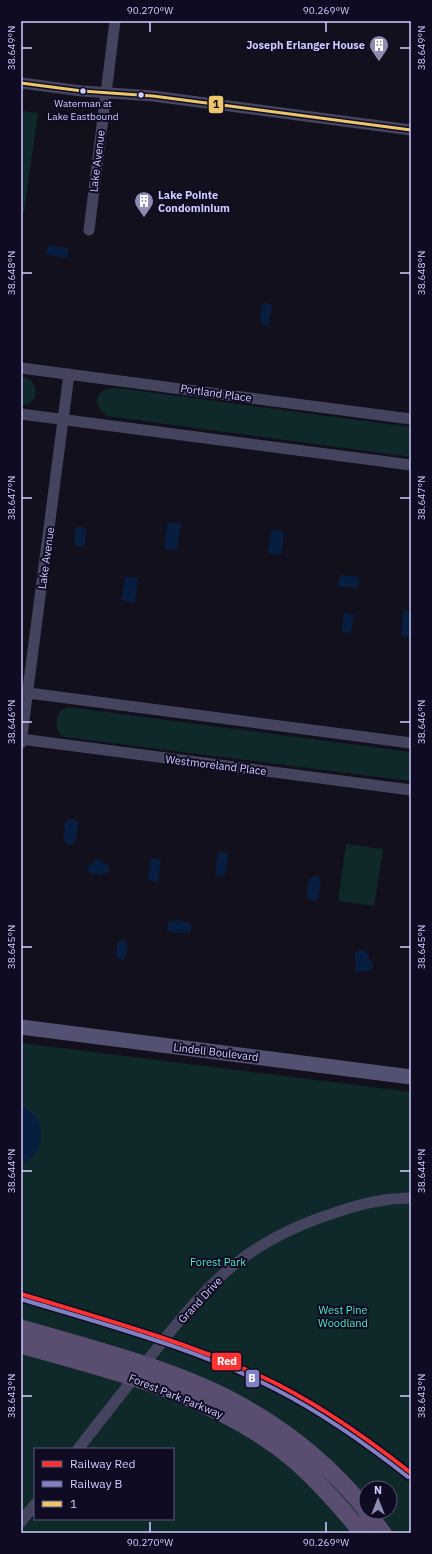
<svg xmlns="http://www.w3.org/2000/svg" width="432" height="1554" viewBox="0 0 432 1554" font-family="'IBM Plex Sans',sans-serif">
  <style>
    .green { fill: #0f2829; fill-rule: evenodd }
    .water { fill: #081e41 }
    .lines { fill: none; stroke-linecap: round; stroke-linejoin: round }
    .street { stroke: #45445e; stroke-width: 11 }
    .secondary { stroke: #535171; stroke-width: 15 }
    .primary { stroke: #594e6f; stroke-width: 17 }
    .bus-1-casing { stroke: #0f0b22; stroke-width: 6 }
    .bus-1 { stroke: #ebc66b; stroke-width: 3 }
    .rail-1-casing { stroke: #0f0b22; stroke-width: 7 }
    .rail-2-casing { stroke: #0f0b22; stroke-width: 7 }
    .rail-1 { stroke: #fb3333; stroke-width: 4 }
    .rail-2 { stroke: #8080c2; stroke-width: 4 }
    .ticks { fill: none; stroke: #d1ccff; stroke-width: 1.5 }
    .bus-dot { fill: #d1ccff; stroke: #0f0b22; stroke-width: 1.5 }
    .labels { text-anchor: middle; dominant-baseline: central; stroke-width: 4; stroke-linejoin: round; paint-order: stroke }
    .bus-label { font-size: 10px; fill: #d1ccff; stroke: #0f0b22 }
    .poi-label { font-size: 11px; font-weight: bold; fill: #d1ccff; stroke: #0f0b22; text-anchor: end }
    .street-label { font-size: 11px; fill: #d1ccff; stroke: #0f0b22 }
    .park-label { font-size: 11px; fill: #4ee9c0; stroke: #0f0b22 }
    .line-badge { stroke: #0f0b22; stroke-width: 1.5 }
    .badge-label { font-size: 11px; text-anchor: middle; font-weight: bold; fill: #fff }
    .pale-badge-label { font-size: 11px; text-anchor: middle; font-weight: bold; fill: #111 }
    .neatline { fill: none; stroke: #d1ccff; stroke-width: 1.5 }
    .ticks-label { font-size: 10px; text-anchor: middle; fill: #d1ccff }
  </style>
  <rect width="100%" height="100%" fill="#12101d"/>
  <path class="green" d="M21,111L38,113L24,212L21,211Z
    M21,376C41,380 41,405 21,405Z
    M117,388L411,427V457L107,416C90,404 96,387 117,388Z
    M68,707L411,752V781L64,737C54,732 56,721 59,712Z
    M346,844L383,849L374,906L338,901Z
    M21,1043L411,1092V1533H21ZM35,1449H173V1519H35ZM366,1488H390V1512H366Z"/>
  <path class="water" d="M48,245L69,248L67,258L46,255Z
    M264,303L271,304L272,307L269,323L267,325L262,324L260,321L262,306Z
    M168,522L181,524L177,550L164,549Z
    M79,527H84L86,530L85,544L82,547L76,546L74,543L76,528Z
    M278,530L284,533L281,554H274L268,552L271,531Z
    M340,575L359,577L358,588L338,586Z
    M125,577L138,578L135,602L121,600Z
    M405,611L411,612V637L401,636V634L403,613Z
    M344,613L354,615L351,633L342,632Z
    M69,819L76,820L78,823L77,837L73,844C68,846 66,843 63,839L65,830L63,826Z
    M218,852L228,853L225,876L215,875Z
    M151,858L161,860L158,882L148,880Z
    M96,859L108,865L109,871L101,875L98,873L92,874L88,870V867Z
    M312,876L319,877V879H321L318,899H316V901L309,900V898L306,897L309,878L312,879Z
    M178,920L191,924L190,932L176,933L172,931L167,930L168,922Z
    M121,940H125L127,943L126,956L123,959H118L116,955L118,942Z
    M360,950L365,951C369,955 369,960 373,964V968C367,972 362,972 355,971C355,968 356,966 356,964C356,958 351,953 360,950Z
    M21,1106C27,1109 33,1112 36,1117C44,1129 42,1151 30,1159C28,1161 24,1161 21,1162Z"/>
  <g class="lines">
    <path class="street" d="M21,83L82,91L153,96L411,130
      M89,230L115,21
      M21,368L411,419
      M21,414L411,465
      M21,692L411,743
      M21,739L411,790
      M21,743L69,374
      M78,1449C104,1416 129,1384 155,1351C182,1317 210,1281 247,1255C274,1236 305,1222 337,1212C360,1204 386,1198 411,1198
      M21,1522L35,1504"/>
    <path class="secondary" d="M21,1027L411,1077"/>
    <path class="primary" d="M21,1328C90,1348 170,1368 233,1401C284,1428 330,1465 366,1510
      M21,1345C115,1372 217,1395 294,1460C319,1482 341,1507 362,1533
      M367,1512L383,1533"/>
    <g class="bus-1-casing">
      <path id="bus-1" d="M21,83L82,91L153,96L411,130"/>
    </g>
    <use href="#bus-1" class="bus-1"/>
    <g class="rail-1-casing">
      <path id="rail-1" d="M21,1294C100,1318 180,1340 256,1374C312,1399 363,1435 411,1473"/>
    </g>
    <g class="rail-2-casing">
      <path id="rail-2" d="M21,1299C106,1325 195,1348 275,1389C322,1413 366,1444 408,1477"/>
    </g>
    <use href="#rail-1" class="rail-1"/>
    <use href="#rail-2" class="rail-2"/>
  </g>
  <path class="ticks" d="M150,22V32M326,22V32M22,48H32M400,48H410M22,273H32M400,273H410M22,498H32M400,498H410M22,722H32M400,722H410M22,947H32M400,947H410M22,1171H32M400,1171H410M22,1396H32M400,1396H410M150,1522V1532M326,1522V1532"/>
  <defs>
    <g id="building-pin" transform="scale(1)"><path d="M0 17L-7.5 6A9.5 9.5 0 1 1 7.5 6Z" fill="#8e8ab0" stroke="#0f0b22"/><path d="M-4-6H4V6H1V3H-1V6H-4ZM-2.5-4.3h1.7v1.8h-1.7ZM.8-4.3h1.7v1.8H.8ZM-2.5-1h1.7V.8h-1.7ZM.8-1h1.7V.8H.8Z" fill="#fff"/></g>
  </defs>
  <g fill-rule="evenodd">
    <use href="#building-pin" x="379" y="45"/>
    <use href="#building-pin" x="144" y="201"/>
  </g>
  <g class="bus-dot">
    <circle cx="83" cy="91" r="3.5"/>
    <circle cx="141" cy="95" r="3.5"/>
  </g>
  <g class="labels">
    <g class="bus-label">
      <text x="83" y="103">Waterman at<tspan x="83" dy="13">Lake Eastbound</tspan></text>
    </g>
    <g class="poi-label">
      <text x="365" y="45">Joseph Erlanger House</text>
      <text x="158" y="195" text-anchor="start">Lake Pointe<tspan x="158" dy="13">Condominium</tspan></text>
    </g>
    <g class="street-label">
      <text transform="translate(97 161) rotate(-83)">Lake Avenue</text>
      <text transform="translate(216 393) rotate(8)">Portland Place</text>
      <text transform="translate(46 558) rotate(-82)">Lake Avenue</text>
      <text transform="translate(216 765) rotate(7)">Westmoreland Place</text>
      <text transform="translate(216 1052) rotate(7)">Lindell Boulevard</text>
      <text transform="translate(200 1300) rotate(-47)">Grand Drive</text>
      <text transform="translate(176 1396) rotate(22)">Forest Park Parkway</text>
    </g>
    <g class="park-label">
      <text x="218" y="1262">Forest Park</text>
      <text x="343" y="1310">West Pine<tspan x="343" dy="13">Woodland</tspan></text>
    </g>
  </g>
  <g class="line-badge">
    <rect x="208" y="95" width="16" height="19" rx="4" fill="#ebc66b"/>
    <rect x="211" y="1352" width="31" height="19" rx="4" fill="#fb3333"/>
    <rect x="245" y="1369" width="15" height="19" rx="4" fill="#8080c2"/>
  </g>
  <g class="badge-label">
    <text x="227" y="1365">Red</text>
    <text x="252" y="1382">B</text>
  </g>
  <g class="pale-badge-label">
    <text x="216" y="108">1</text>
  </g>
  <rect width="432" height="1554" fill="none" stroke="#0f0b22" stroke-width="44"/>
  <rect x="34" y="1448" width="140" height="72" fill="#0f0b22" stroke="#5d587a"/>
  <rect x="42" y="1461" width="20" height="6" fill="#fb3333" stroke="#5d587a"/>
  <text x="70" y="1468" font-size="12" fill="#d1ccff">Railway Red</text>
  <rect x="42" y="1481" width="20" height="6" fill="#8080c2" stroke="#5d587a"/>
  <text x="70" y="1488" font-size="12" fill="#d1ccff">Railway B</text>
  <rect x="42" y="1501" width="20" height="6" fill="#ebc66b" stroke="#5d587a"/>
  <text x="70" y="1508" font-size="12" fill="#d1ccff">1</text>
  <g transform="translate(378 1500)"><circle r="19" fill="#0f0b22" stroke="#5d587a"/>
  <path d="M0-3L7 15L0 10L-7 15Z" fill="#8e8ab0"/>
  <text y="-6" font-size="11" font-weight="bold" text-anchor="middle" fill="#d1ccff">N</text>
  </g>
  <rect x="22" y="22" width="388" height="1510" class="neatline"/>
  <g class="ticks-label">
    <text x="150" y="14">90.270°W</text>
    <text x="326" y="14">90.269°W</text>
    <text transform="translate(11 48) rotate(-90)" y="4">38.649°N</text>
    <text transform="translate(421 48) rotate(-90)" y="4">38.649°N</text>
    <text transform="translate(11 273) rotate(-90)" y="4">38.648°N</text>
    <text transform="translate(421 273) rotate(-90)" y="4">38.648°N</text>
    <text transform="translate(11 498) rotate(-90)" y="4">38.647°N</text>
    <text transform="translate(421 498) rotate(-90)" y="4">38.647°N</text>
    <text transform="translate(11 722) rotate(-90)" y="4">38.646°N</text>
    <text transform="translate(421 722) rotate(-90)" y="4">38.646°N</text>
    <text transform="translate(11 947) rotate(-90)" y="4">38.645°N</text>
    <text transform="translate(421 947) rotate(-90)" y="4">38.645°N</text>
    <text transform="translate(11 1171) rotate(-90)" y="4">38.644°N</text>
    <text transform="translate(421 1171) rotate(-90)" y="4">38.644°N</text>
    <text transform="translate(11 1396) rotate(-90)" y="4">38.643°N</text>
    <text transform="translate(421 1396) rotate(-90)" y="4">38.643°N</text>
    <text x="150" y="1546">90.270°W</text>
    <text x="326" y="1546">90.269°W</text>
  </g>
</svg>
